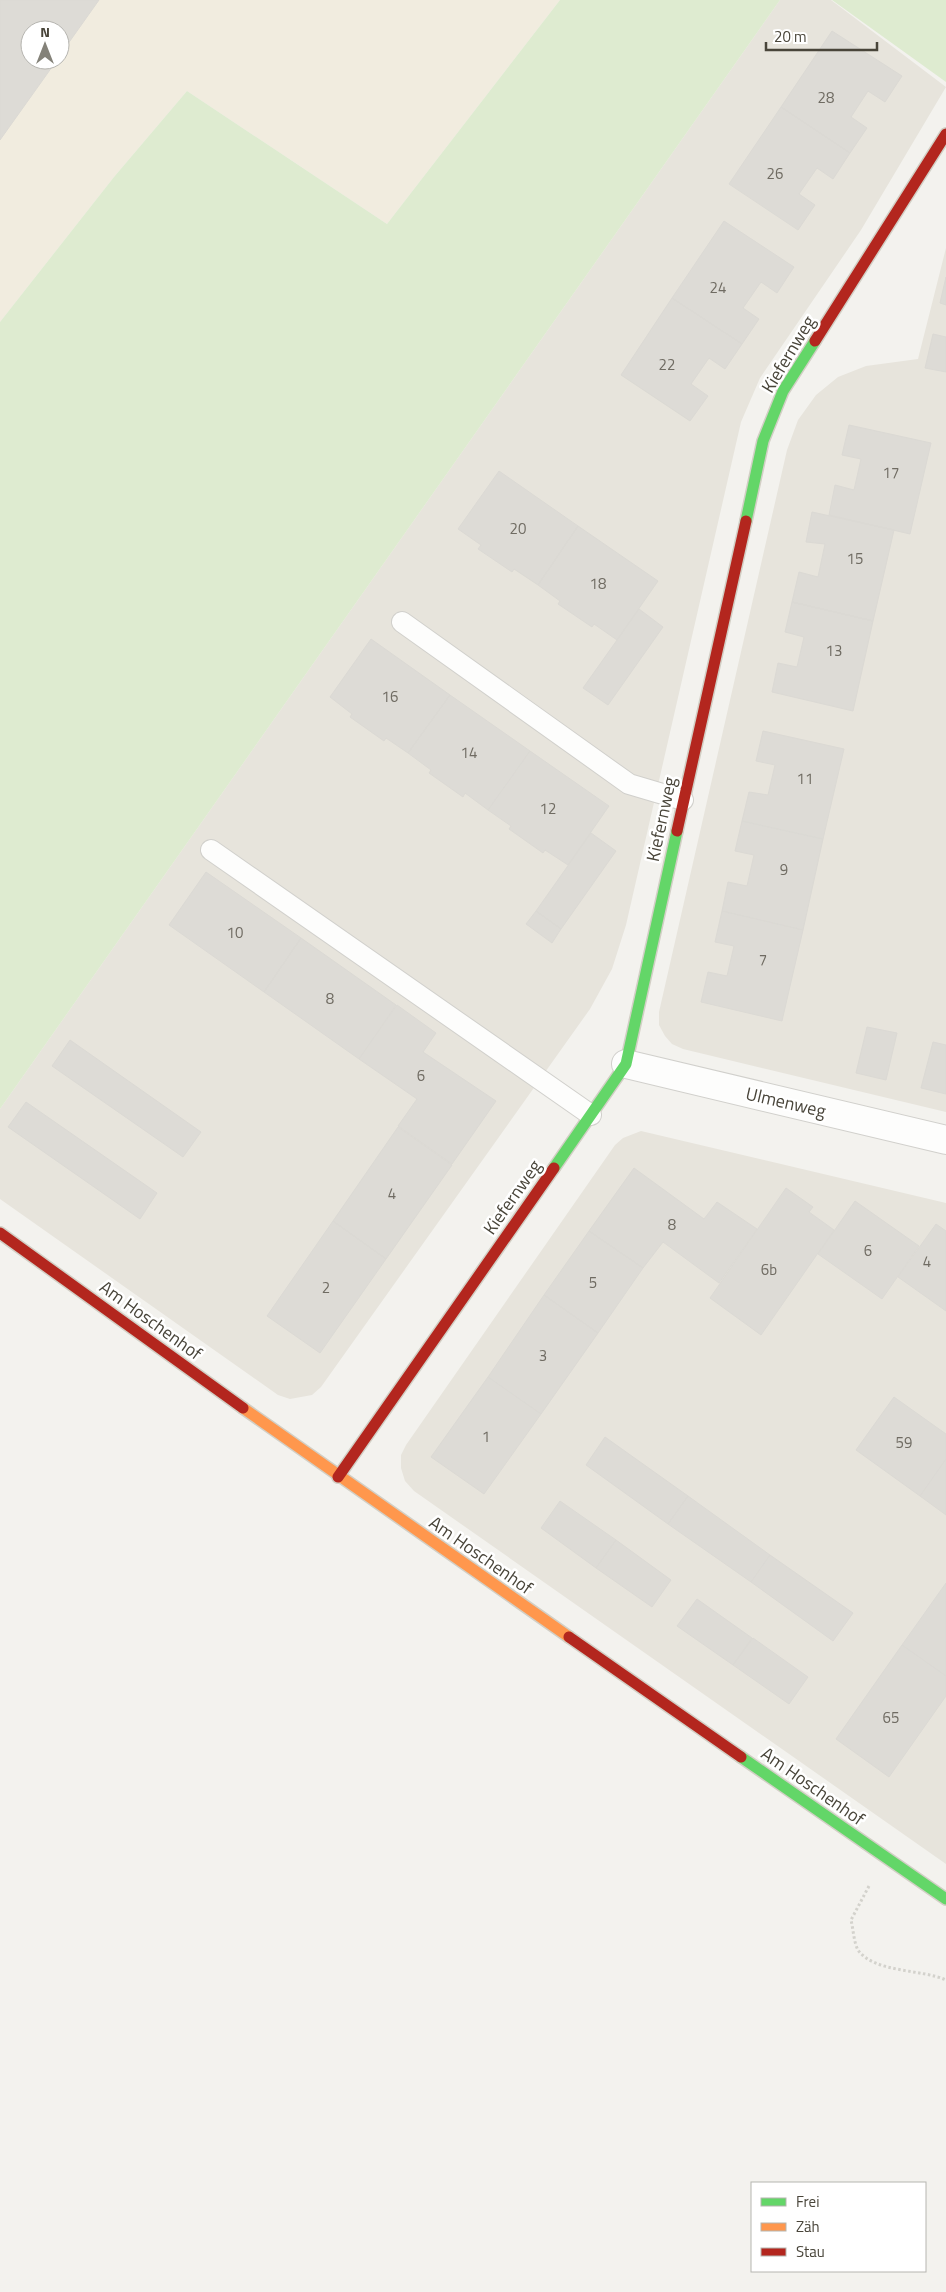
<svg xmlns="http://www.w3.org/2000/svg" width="946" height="2292" viewBox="0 0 946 2292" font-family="'Titillium Web',sans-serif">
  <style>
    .residential { fill: #e7e4dc }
    .commercial { fill: #f1ecdf; fill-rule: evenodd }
    .green { fill: #deebd0 }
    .building { fill: #dddbd6; stroke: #dbd9d4 }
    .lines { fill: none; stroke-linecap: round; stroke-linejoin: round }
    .lane-casing { stroke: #d1d0cc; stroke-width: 22 }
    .street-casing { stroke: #d1d0cc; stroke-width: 30 }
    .fast-casing { stroke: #d2cfc5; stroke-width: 14 }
    .slow-casing { stroke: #d2cfc5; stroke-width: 14 }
    .jam-casing { stroke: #d2cfc5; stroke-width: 14 }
    .path { stroke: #d3d2cc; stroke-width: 3; stroke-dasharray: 2.5 2.5; stroke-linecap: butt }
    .lane { stroke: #fdfdfc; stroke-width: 20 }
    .street { stroke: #fdfdfc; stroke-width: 28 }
    .fast { stroke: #63d668; stroke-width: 11 }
    .slow { stroke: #ff974d; stroke-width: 11 }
    .jam { stroke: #b3261e; stroke-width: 11 }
    .labels { text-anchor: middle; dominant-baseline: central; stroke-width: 5; stroke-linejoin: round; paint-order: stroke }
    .number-label { font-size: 15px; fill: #6f6b62 }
    .street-label { font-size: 18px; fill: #49453a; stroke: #fff }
  </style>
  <rect width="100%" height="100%" fill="#f3f2ee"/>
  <path class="residential" d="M780,0H831L946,87L861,230L760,378L741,422L626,925L612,969L590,1009L321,1387L312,1395L290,1399L278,1395L0,1199V1109Z
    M946,248V1112L683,1049L672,1044L665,1036L659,1025V1012L787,450L798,420L816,395L838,377L866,366L918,359Z
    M641,1131L946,1203V1864L414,1491L405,1481L401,1468V1455L406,1445L615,1145L623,1138Z"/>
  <path class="commercial" d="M0,0H560L387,224L187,91L114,177L0,322ZM30,30H60V60H30Z"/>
  <path class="green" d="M560,0H780L0,1109V322L114,177L187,91L387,224Z
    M832,0H946V82Z"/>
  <path class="building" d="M0,0H99L60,55V30H30V60H57L0,140Z
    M832,31L902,76L885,102L868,91L851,117L867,128L850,153L781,107Z
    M781,107L850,153L833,179L817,168L799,194L815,205L798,230L729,184Z
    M724,221L794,267L777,293L761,282L743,308L759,319L742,344L672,298Z
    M946,277V305L940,303Z
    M672,298L742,344L725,369L709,358L691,384L708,396L690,421L621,375Z
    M933,334L946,337V372L925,368Z
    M849,425L931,443L910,534L829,515L835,485L854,490L861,459L842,455Z
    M499,471L578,526L538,585L514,569L512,572L478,549L481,545L458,529Z
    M812,512L894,530L873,621L792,602L799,572L818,577L825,544L806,542Z
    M578,526L658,581L617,640L594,624L592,627L558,604L560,601L538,585Z
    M792,602L873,621L853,711L772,692L778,663L797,667L804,637L785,632Z
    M639,609L663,627L608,705L583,688Z
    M371,639L450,695L408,753L386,738L384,741L350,717L352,714L330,697Z
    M450,695L530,751L488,810L465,793L463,797L429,773L431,770L408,753Z
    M763,731L844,749L823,839L742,821L749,792L768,795L775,765L756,761Z
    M530,751L609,806L568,865L545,850L543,853L509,829L511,826L488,810Z
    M742,821L823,839L803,930L722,911L728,882L747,886L754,855L735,851Z
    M591,833L616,851L561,929L536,911Z
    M206,872L301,938L264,992L169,925Z
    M536,911L561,929L552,943L526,924Z
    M722,911L803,930L782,1021L701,1002L708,972L727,976L734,946L715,942Z
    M301,938L396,1005L359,1059L264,992Z
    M397,1005L436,1033L423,1052L496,1101L452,1164L398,1126L417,1099L359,1059Z
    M867,1027L897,1033L886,1080L856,1073Z
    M70,1040L201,1132L183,1157L52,1066Z
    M933,1042L946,1045V1094L921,1088Z
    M26,1102L157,1193L140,1219L8,1127Z
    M398,1127L452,1165L386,1259L333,1221Z
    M634,1168L704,1219L717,1202L757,1229L719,1283L663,1242L643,1268L589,1231Z
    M786,1188L813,1207L809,1212L834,1230L761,1335L710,1298Z
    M855,1201L919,1246L882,1299L818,1254Z
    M333,1221L386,1259L320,1353L267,1316Z
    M936,1224L946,1231V1311L898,1277Z
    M589,1231L643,1268L598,1333L544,1295Z
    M544,1295L598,1333L541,1414L488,1377Z
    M488,1377L541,1414L484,1494L431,1457Z
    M894,1397L946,1434V1459L920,1496L856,1450Z
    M605,1437L688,1496L668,1524L586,1465Z
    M946,1459V1515L920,1496Z
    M688,1496L770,1555L751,1582L668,1524Z
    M560,1501L616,1540L596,1568L541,1528Z
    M616,1540L671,1580L652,1607L596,1568Z
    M770,1555L853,1613L833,1641L751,1582Z
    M946,1583V1676L902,1645Z
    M697,1599L752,1638L733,1665L677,1626Z
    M753,1638L808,1677L789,1704L733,1665Z
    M902,1645L946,1676V1696L889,1777L836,1739Z"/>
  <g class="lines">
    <g class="lane-casing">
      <path id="lane" d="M402,622L629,784L683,800
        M211,850L591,1115"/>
    </g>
    <g class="street-casing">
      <path id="street" d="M626,1064L946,1140"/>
    </g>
    <g class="fast-casing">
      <path id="fast" d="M746,521L763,441L783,391L815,341
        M554,1168L626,1064L677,831
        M741,1757L946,1899"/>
    </g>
    <g class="slow-casing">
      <path id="slow" d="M243,1408L569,1637"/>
    </g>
    <g class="jam-casing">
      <path id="jam" d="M815,341L946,134
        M677,831L746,521
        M0,1233L243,1408
        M338,1477L554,1168
        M569,1637L741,1757"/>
    </g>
    <path class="path" d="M869,1886L851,1920C853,1928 854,1943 858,1950C874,1973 922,1969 946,1980"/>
    <use href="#lane" class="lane"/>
    <use href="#street" class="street"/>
    <use href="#fast" class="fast"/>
    <use href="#slow" class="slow"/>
    <use href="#jam" class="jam"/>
  </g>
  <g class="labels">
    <g class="number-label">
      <text x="826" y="97">28</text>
      <text x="775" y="173">26</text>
      <text x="718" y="287">24</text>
      <text x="667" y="364">22</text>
      <text x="891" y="472">17</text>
      <text x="518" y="528">20</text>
      <text x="855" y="558">15</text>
      <text x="598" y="583">18</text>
      <text x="834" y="650">13</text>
      <text x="390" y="696">16</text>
      <text x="469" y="752">14</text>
      <text x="805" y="778">11</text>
      <text x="548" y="808">12</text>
      <text x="784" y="869">9</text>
      <text x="235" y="932">10</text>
      <text x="763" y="959">7</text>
      <text x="330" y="998">8</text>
      <text x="421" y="1075">6</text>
      <text x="392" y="1193">4</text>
      <text x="672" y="1224">8</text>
      <text x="868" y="1250">6</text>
      <text x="927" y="1261">4</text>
      <text x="769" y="1269">6b</text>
      <text x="593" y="1282">5</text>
      <text x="326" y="1287">2</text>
      <text x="543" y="1355">3</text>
      <text x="486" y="1436">1</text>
      <text x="904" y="1442">59</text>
      <text x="891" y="1717">65</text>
    </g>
    <g class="street-label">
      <text transform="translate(788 354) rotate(-59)">Kiefernweg</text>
      <text transform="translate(661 819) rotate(-78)">Kiefernweg</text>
      <text transform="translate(786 1102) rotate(13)">Ulmenweg</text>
      <text transform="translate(512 1197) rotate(-55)">Kiefernweg</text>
      <text transform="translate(151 1320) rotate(36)">Am Hoschenhof</text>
      <text transform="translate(481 1555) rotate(35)">Am Hoschenhof</text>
      <text transform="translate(813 1786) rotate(35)">Am Hoschenhof</text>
    </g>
  </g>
  <rect x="751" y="2182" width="175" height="90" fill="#ffffff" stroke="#b6b5b0"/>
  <rect x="761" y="2198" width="25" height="8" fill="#63d668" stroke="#b6b5b0"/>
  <text x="796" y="2207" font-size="15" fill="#49453a">Frei</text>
  <rect x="761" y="2223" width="25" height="8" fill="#ff974d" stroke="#b6b5b0"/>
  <text x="796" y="2232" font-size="15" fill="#49453a">Zäh</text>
  <rect x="761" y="2248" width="25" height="8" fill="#b3261e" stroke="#b6b5b0"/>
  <text x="796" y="2257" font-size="15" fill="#49453a">Stau</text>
  <g transform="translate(45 45)"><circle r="24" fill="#ffffff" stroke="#b6b5b0"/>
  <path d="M0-4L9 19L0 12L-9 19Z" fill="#848279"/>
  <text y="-8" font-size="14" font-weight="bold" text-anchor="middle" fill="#49453a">N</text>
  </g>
  <path d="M766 42v8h111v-8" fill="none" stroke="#49453a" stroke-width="2.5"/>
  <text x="774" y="42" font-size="15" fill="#49453a" stroke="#ffffff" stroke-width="4" paint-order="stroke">20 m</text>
</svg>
